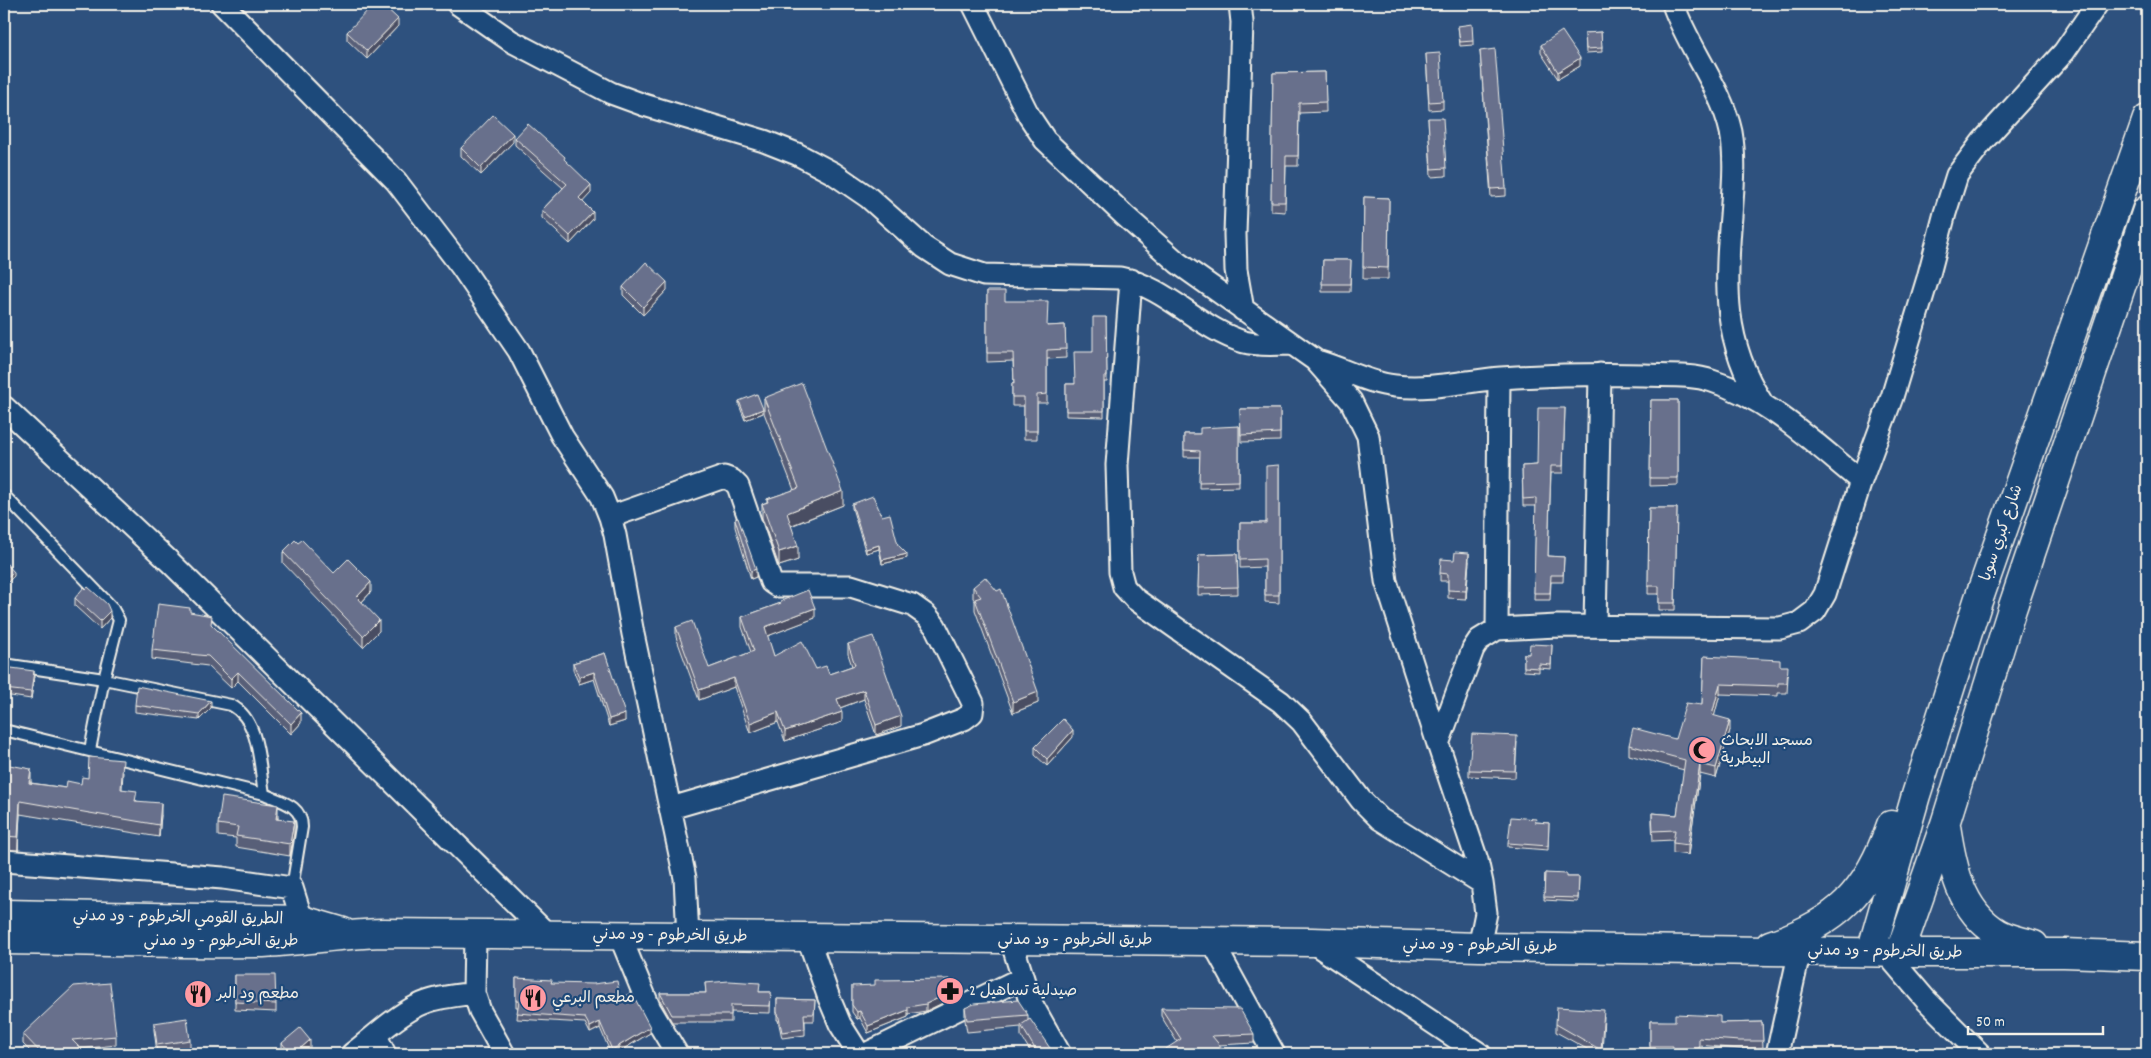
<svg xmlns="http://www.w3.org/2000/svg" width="2151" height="1058" viewBox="0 0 2151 1058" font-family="Dekko,'Playpen Sans Arabic',sans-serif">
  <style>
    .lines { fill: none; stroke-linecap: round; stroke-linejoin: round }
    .lane-casing { stroke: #f4f1e8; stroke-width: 14 }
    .street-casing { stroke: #f4f1e8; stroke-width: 25 }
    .highway-casing { stroke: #f4f1e8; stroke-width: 31 }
    .lane { stroke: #1f4a7a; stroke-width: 10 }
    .street { stroke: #1f4a7a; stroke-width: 21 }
    .highway { stroke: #1f4a7a; stroke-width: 28 }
    .wall { fill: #595f78; stroke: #f4f1e8 }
    .shaded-wall { fill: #494e62; stroke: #f4f1e8 }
    .building { fill: #686f8c; stroke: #f4f1e8 }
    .labels { text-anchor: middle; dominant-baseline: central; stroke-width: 4.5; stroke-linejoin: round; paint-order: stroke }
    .street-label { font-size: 16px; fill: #f4f1e8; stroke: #1f4a7a }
    .poi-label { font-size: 16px; fill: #f4f1e8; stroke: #1f4a7a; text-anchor: start }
  </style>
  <rect width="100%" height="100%" fill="#2e517e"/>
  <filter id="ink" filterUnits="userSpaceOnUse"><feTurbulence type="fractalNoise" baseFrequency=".02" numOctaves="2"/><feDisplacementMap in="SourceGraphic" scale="10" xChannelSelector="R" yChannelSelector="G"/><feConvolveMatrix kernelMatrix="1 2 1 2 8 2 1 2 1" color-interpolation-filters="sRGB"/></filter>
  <g filter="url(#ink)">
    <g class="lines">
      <g class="lane-casing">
        <path id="lane" d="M4,495L112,607L119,620L104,679L90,750
          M4,664L104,679L231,705C260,720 259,764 264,794
          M4,730L264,794C282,802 302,805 302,827L292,888"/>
      </g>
      <g class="street-casing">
        <path id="street" d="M222,4L396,181L461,266L519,351L562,436L602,497L610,517L615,535L633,634L685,878L688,937
          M458,4L511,41L611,93L644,105L764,141L797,154L833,173L868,197L924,247L950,264L984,275L1120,278C1167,287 1199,329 1244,342C1259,346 1275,344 1290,344
          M973,4L1029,116L1045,140L1124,215L1178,263L1315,360L1351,401L1368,436L1386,581L1438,744
          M1240,4L1242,22L1235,234L1236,270L1243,310
          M1673,4C1688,48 1721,86 1731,132C1736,160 1733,188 1731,216C1725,285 1723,342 1762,403
          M1131,280L1117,465L1120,572L1124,587L1135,599L1281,702L1302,722L1361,800L1380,819L1482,883
          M1320,362C1346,370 1369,383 1395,386C1430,390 1466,381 1501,378C1549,375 1597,374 1644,375C1666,376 1691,374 1712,381C1770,399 1815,444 1861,481
          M4,407L170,562L548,935
          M610,517L724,477L732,480L738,486L771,582L777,586H851L912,605L926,615L935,626L973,703L972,713L964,719L923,735L671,808
          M1595,626L1600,374
          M1497,629L1499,379
          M4,861L223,878L292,888L302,920L301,934
          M475,935L474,993L480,1011L504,1054
          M620,936L650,1009L677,1054
          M808,938L829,998L840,1024L859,1054
          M1011,940L1030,1001L1060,1054
          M1212,941L1274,1054
          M1312,942L1480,1054
          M1479,947L1486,913L1482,883L1477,860L1438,744L1473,649L1479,640L1497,629L1557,626L1780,628L1799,623L1815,611L1825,594L1861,481L1892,397L1928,278L1945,213L1957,175L1982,142L2064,52L2097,4
          M1886,953L1926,1000L1980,1054
          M376,1036L385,1054
          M352,1054C373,1038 393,1018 417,1006C434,997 455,996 474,993
          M866,1054L1022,978
          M1777,1054L1800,950"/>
      </g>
      <g class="highway-casing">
        <path id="highway" d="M1946,826C1952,865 1960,911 1998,933C2008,939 2022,941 2034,945
          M4,914L302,920L343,932
          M4,940C88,941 173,944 258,943C300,942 340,934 382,933L1312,942L1479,947L1914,953H2064L2147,956
          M1770,945C1838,922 1867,893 1891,825
          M1871,952L1916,795L1978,601L2147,119
          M1900,952L1945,824L2012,609L2147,210"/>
      </g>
      <use href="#lane" class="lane"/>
      <use href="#street" class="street"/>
      <use href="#highway" class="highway"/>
    </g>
    <path class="wall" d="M398,26L367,59L347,40V32Z
      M1458,26L1473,41V45L1460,46Z
      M1601,32L1602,52L1586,53L1585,33Z
      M1541,45L1580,66L1558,79L1541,53Z
      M1480,51L1506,188V196L1491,197Z
      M1426,54L1443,101V109L1429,110Z
      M1325,72L1326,112L1299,113L1298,166H1286L1285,212L1271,211L1273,73Z
      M1428,118L1446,168V176L1431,177Z
      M515,138L565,160L591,193L582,202L593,219L570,244L542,218V210L563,188L515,145Z
      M513,142L481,175L461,156V148Z
      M1364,197L1389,198L1388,279H1363Z
      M1323,260H1351L1350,292H1322Z
      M623,287L667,290L643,315L623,295Z
      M987,291L1048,326L1065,325L1066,358L1047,359V403H1037V439H1024V406H1012V383L1014,384L1013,361L987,362Z
      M1106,317L1107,382H1104V417L1066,416V384H1075L1093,352Z
      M764,398L843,505L791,526L798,560L779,566L762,518V504L767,502V499L794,490L764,413Z
      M1651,400H1678V485L1650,486Z
      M739,401L763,413L745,420L739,405Z
      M1565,408L1563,473H1551L1548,556L1564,557L1563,582H1551L1550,600H1534L1536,506H1523L1522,466L1537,465Z
      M1240,409H1280V441L1241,442Z
      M1239,426V487L1199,488L1200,457H1184V434H1200Z
      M1279,465V603L1265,602V567L1240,568V523H1266Z
      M852,504L882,516L898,545L907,558L882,564L879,549L866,553L852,508Z
      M1649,508H1677L1675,610H1659V594H1648Z
      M735,519L756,577L751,579L735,527Z
      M283,552L334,573L371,592L362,602L379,631L363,647L283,563Z
      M1237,554L1238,594L1198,595L1199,555Z
      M1469,561L1466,599L1448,598V581H1440V573Z
      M973,587L997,591L1038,703L1013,713L975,610V601L973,598Z
      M75,598L110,618L100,629L75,606Z
      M781,601L815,618L767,636L774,656L816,669L829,674L852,666L848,654V644L901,726L876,735L864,699L840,708L842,722L785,741L778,722L750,733L734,687L699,700L676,637V627L709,668L751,652L742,627V617L781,603Z
      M190,612L212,625L301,723L291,734L238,681L231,688L208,666L152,659V650Z
      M1552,645L1551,669L1539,668V672L1524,671V654H1529Z
      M605,653L625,721L609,726L594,679L579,684L573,670V663Z
      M1704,656L1780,666L1788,676L1787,693H1778V696L1720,694L1714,716L1730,730L1716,778L1700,774L1688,855L1673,853V840L1653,841L1652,823V813L1677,815L1684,770L1629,755V745L1675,739L1702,705Z
      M4,667L34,678L31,699L4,695Z
      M135,705L211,708L199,720L135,712Z
      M1073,737L1047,766L1035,755V747Z
      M1517,742L1515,778L1469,776V770Z
      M4,764L31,781V783L66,788L81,784L88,778L123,772L122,789L137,801L161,815L159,837L20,814L18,850L4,849Z
      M278,816V819L294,833L290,856L236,847V838L218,836V824Z
      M1535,822L1549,823L1548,850L1508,847V843Z
      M1545,873L1567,877H1579L1578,902L1544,900Z
      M235,975L276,1004V1012L235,1010Z
      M516,978L552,983L620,999L650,1033L615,1054H611L600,1028L590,1033L585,1023L517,1019L518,1007H516Z
      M705,983L759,992H771L770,1013L731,1012V1022H672L660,1000V993H706Z
      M852,986L951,999L926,1011L908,1014V1017L868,1033L860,1018L857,1019L852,1012Z
      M777,999L815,1000L814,1021H805V1035L782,1038L778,1020H777Z
      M965,1008L1028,1015V1020L1054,1054H1032L1021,1036V1027L967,1032L965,1020Z
      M1161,1008L1254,1034V1043L1219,1045L1177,1042L1161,1016Z
      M1604,1017L1602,1054H1596L1556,1032V1024Z
      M1650,1021L1720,1023L1762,1022L1763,1048L1739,1049L1699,1045V1054H1672V1053H1650Z
      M154,1023L190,1040V1048L157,1052L154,1030Z
      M23,1034L116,1036V1045L81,1049L85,1054H33L23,1044Z
      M282,1043L310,1048L303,1054H285L282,1051Z"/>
    <path class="shaded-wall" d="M398,19V26L367,59V51Z
      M1580,58V66L1558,79V72Z
      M513,134V142L481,175V168Z
      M591,185V193L579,206V198Z
      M593,212V219L570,244V236Z
      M667,282V290L643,315V307Z
      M763,409V413L745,420V416Z
      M843,491V505L787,527V513Z
      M879,545V549L866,553V549Z
      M798,546V560L779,566V552Z
      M1469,553V561L1466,599V591Z
      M907,554V558L882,564V560Z
      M756,569V577L751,579V571Z
      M14,572V576L4,586V582Z
      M371,582V592L357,607V597Z
      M815,608V618L765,637V627Z
      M110,611V618L100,629V621Z
      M379,620V631L363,647V636Z
      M34,671V678L31,699V692Z
      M238,672V681L231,688V679Z
      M594,672V679L579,684V677Z
      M734,678V687L699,700V690Z
      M1720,684V694L1712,725V715Z
      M864,690V699L837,709V699Z
      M1038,692V703L1013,713V702Z
      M211,701V708L199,720V714Z
      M778,712V722L750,733V723Z
      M842,712V722L785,741V731Z
      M301,713V723L291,734V724Z
      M625,714V721L609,726V719Z
      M901,716V726L876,735V725Z
      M1730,720V730L1716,778V768Z
      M1073,730V737L1047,766V759Z
      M1700,764V774L1688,855V845Z
      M31,769V781L29,795V783Z
      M20,801V814L18,850V837Z
      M161,803V815L159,837V825Z
      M278,805V816L276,830V819Z
      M294,821V833L290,856V844Z
      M951,992V999L926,1011V1004Z
      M908,1010V1017L868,1033V1026Z
      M860,1011V1018L857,1019V1012Z
      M600,1022V1028L590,1033V1027Z
      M650,1027V1033L615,1054H612V1050Z
      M310,1040V1048L303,1054H294Z"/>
    <path class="building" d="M374,4H382L398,19L367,51L347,32Z
      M1472,24L1473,41L1460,42L1458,26Z
      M1562,31L1580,58L1558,72L1541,45Z
      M1601,32L1602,48L1586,49L1585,33Z
      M1495,49L1506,188L1491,189L1480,51Z
      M1440,53L1443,101L1429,102L1426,54Z
      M1325,72L1326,102L1299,103L1298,156H1286L1285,202H1271L1273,73Z
      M493,115L513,134L481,168L461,148Z
      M1428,118H1443L1446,168L1431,169Z
      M528,124L565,157L564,159L591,185L579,198L593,212L570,236L542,210L567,184L515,138Z
      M1364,197L1389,198L1388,268L1363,267Z
      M1323,260H1351L1350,284H1322Z
      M646,262L667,282L643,307L623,287Z
      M987,291H1005V301H1048L1047,326L1065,325L1066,349L1047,350V394L1037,395V431H1024V397H1012V383L1014,384L1013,353H987Z
      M1093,317H1106L1107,376H1104V411H1066V384H1075L1074,352H1093Z
      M802,383L843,491L787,513L798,546L779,552L762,504L768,502L767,499L799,488L764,398Z
      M757,394L763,409L745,416L739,401Z
      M1651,400H1678V478H1650Z
      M1538,408H1565L1563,466H1551L1548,556L1564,557L1563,575H1551L1550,593H1534L1536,498L1523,499L1522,466L1537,465Z
      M1240,409H1280V433L1241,435Z
      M1239,426V481L1199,482L1200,451L1184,450V434H1200V428Z
      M1279,465V595H1265V559L1240,560V523H1266V466Z
      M873,496L882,516L890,514L898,545L907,554L882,560L879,545L866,549L852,504Z
      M1649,508H1677L1675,603H1659V586H1648Z
      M738,518L756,569L751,571L735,519Z
      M295,540L298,543L302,540L334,573L348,559L371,582L357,597L379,620L363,636L283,552Z
      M1455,552L1469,553L1466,591L1448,590V574L1440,573L1441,559L1454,560Z
      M1237,554L1238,587L1198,588L1199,555Z
      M4,561L14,572L4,582Z
      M985,577L997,591L1001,589L1038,692L1013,702L975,599L981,597L973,587Z
      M84,587L86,589L88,587L107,604L110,611L100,621L75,598Z
      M808,590L815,608L765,627L774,656L802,641L816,669L826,666L829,674L855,665L848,644L873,636L901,716L876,725L864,690L837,699L842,712L785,731L778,712L750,723L734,678L699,690L676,627L692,621L709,668L754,651L742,617L781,603V601Z
      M158,604L190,608V612L212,616L211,624L301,713L291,724L238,672L231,679L208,656L152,650Z
      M1530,644L1552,645L1551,665L1539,664V668L1524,667V654H1529Z
      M605,653L625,714L609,719L594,672L579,677L573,663Z
      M1704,656L1780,660V666H1788L1787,683H1778V686L1720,684L1712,715L1730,720L1716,768L1700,764L1688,845L1673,843L1675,830L1653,831L1652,813L1677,815L1685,760L1629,745L1633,728L1675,739L1686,703L1702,705Z
      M4,667L34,671L31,692L4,689Z
      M137,686L211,701L199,714L135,705Z
      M1063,719L1073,730L1047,759L1035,747Z
      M1472,734L1517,736L1515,771L1469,770Z
      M89,757L123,760L121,789L137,791L135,801L161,803L159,825L20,801L18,837L4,836V764L31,769L29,783L66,788L67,781L81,784L82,777L88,778Z
      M222,797L278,805L276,819L294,821L290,844L236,836L238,827L218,824Z
      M1511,817L1536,819L1535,822L1549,823L1548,846L1508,843Z
      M1545,873L1567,874V877H1579L1578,898L1544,897Z
      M235,975H275L276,1004L235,1002Z
      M516,978L552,980L551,983L593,984L617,981L620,999L632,993L650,1027L612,1050L600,1022L590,1027L585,1018L517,1013L519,1001H516Z
      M950,979L951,992L926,1004L908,1007V1010L868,1026L860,1011L857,1012L852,1005V986L875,985V980Z
      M729,981L760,983L759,992H771L770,1006L731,1005V1015H672L660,993H706L705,983Z
      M110,983L116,1036L72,1040L85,1053L84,1054H42L23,1034L74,986Z
      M777,999L815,1000L814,1014H804L805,1029L782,1032L778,1013H777Z
      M1018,1000L1028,1015L967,1020L965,1008L974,1004Z
      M1557,1007L1604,1010L1601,1050L1556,1024Z
      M1161,1008L1240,1009L1254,1034L1212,1036L1227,1054H1158L1181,1039Z
      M1675,1014L1720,1016V1023L1762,1022L1763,1041H1739L1699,1038V1054H1672L1673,1046H1650V1021H1675Z
      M187,1018L190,1040L157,1045L154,1023Z
      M1030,1019L1054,1054H1038L1021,1025Z
      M300,1028L310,1040L294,1054H291L282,1043Z"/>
  </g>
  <defs>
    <g id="mosque-disc" transform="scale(1.4375)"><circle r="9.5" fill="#ff9aa2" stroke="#1f4a7a"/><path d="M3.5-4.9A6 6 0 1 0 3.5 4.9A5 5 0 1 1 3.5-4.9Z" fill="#111"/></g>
    <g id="pharmacy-disc" transform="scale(1.4375)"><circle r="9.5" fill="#ff9aa2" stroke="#1f4a7a"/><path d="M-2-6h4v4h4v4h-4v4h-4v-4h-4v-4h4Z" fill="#111"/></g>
    <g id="restaurant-disc" transform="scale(1.4375)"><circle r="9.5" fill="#ff9aa2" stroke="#1f4a7a"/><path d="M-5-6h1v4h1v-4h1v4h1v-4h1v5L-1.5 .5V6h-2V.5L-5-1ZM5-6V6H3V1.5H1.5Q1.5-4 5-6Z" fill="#111"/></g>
  </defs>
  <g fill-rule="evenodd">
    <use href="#mosque-disc" x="1702" y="750"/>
    <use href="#pharmacy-disc" x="950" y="991"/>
    <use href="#restaurant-disc" x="198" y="994"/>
    <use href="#restaurant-disc" x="533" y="998"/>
  </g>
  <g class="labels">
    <g class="street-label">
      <text transform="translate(2002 533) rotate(-71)">شارع كبري سوبا</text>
      <text transform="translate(178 918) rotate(1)">الطريق القومي الخرطوم - ود مدني</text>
      <text transform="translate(670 936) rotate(1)">طريق الخرطوم - ود مدني</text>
      <text x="1075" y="940">طريق الخرطوم - ود مدني</text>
      <text x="221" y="941">طريق الخرطوم - ود مدني</text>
      <text transform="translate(1480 946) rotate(1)">طريق الخرطوم - ود مدني</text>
      <text transform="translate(1885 952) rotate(1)">طريق الخرطوم - ود مدني</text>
    </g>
    <g class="poi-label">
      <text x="1721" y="741">مسجد الابحاث<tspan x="1721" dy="18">البيطرية</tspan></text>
      <text x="969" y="991">صيدلية تساهيل 2</text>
      <text x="217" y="994">مطعم ود البر</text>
      <text x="552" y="998">مطعم البرعي</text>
    </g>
  </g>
  <rect width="2151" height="1058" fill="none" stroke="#1f4a7a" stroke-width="20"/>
  <rect x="10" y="10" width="2131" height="1038" fill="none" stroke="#f4f1e8" stroke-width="2" filter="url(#ink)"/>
  <path d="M1968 1026v8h135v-8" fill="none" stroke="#f4f1e8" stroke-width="2.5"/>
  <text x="1976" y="1026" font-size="15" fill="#f4f1e8" stroke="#1f4a7a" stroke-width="4" paint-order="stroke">50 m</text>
</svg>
